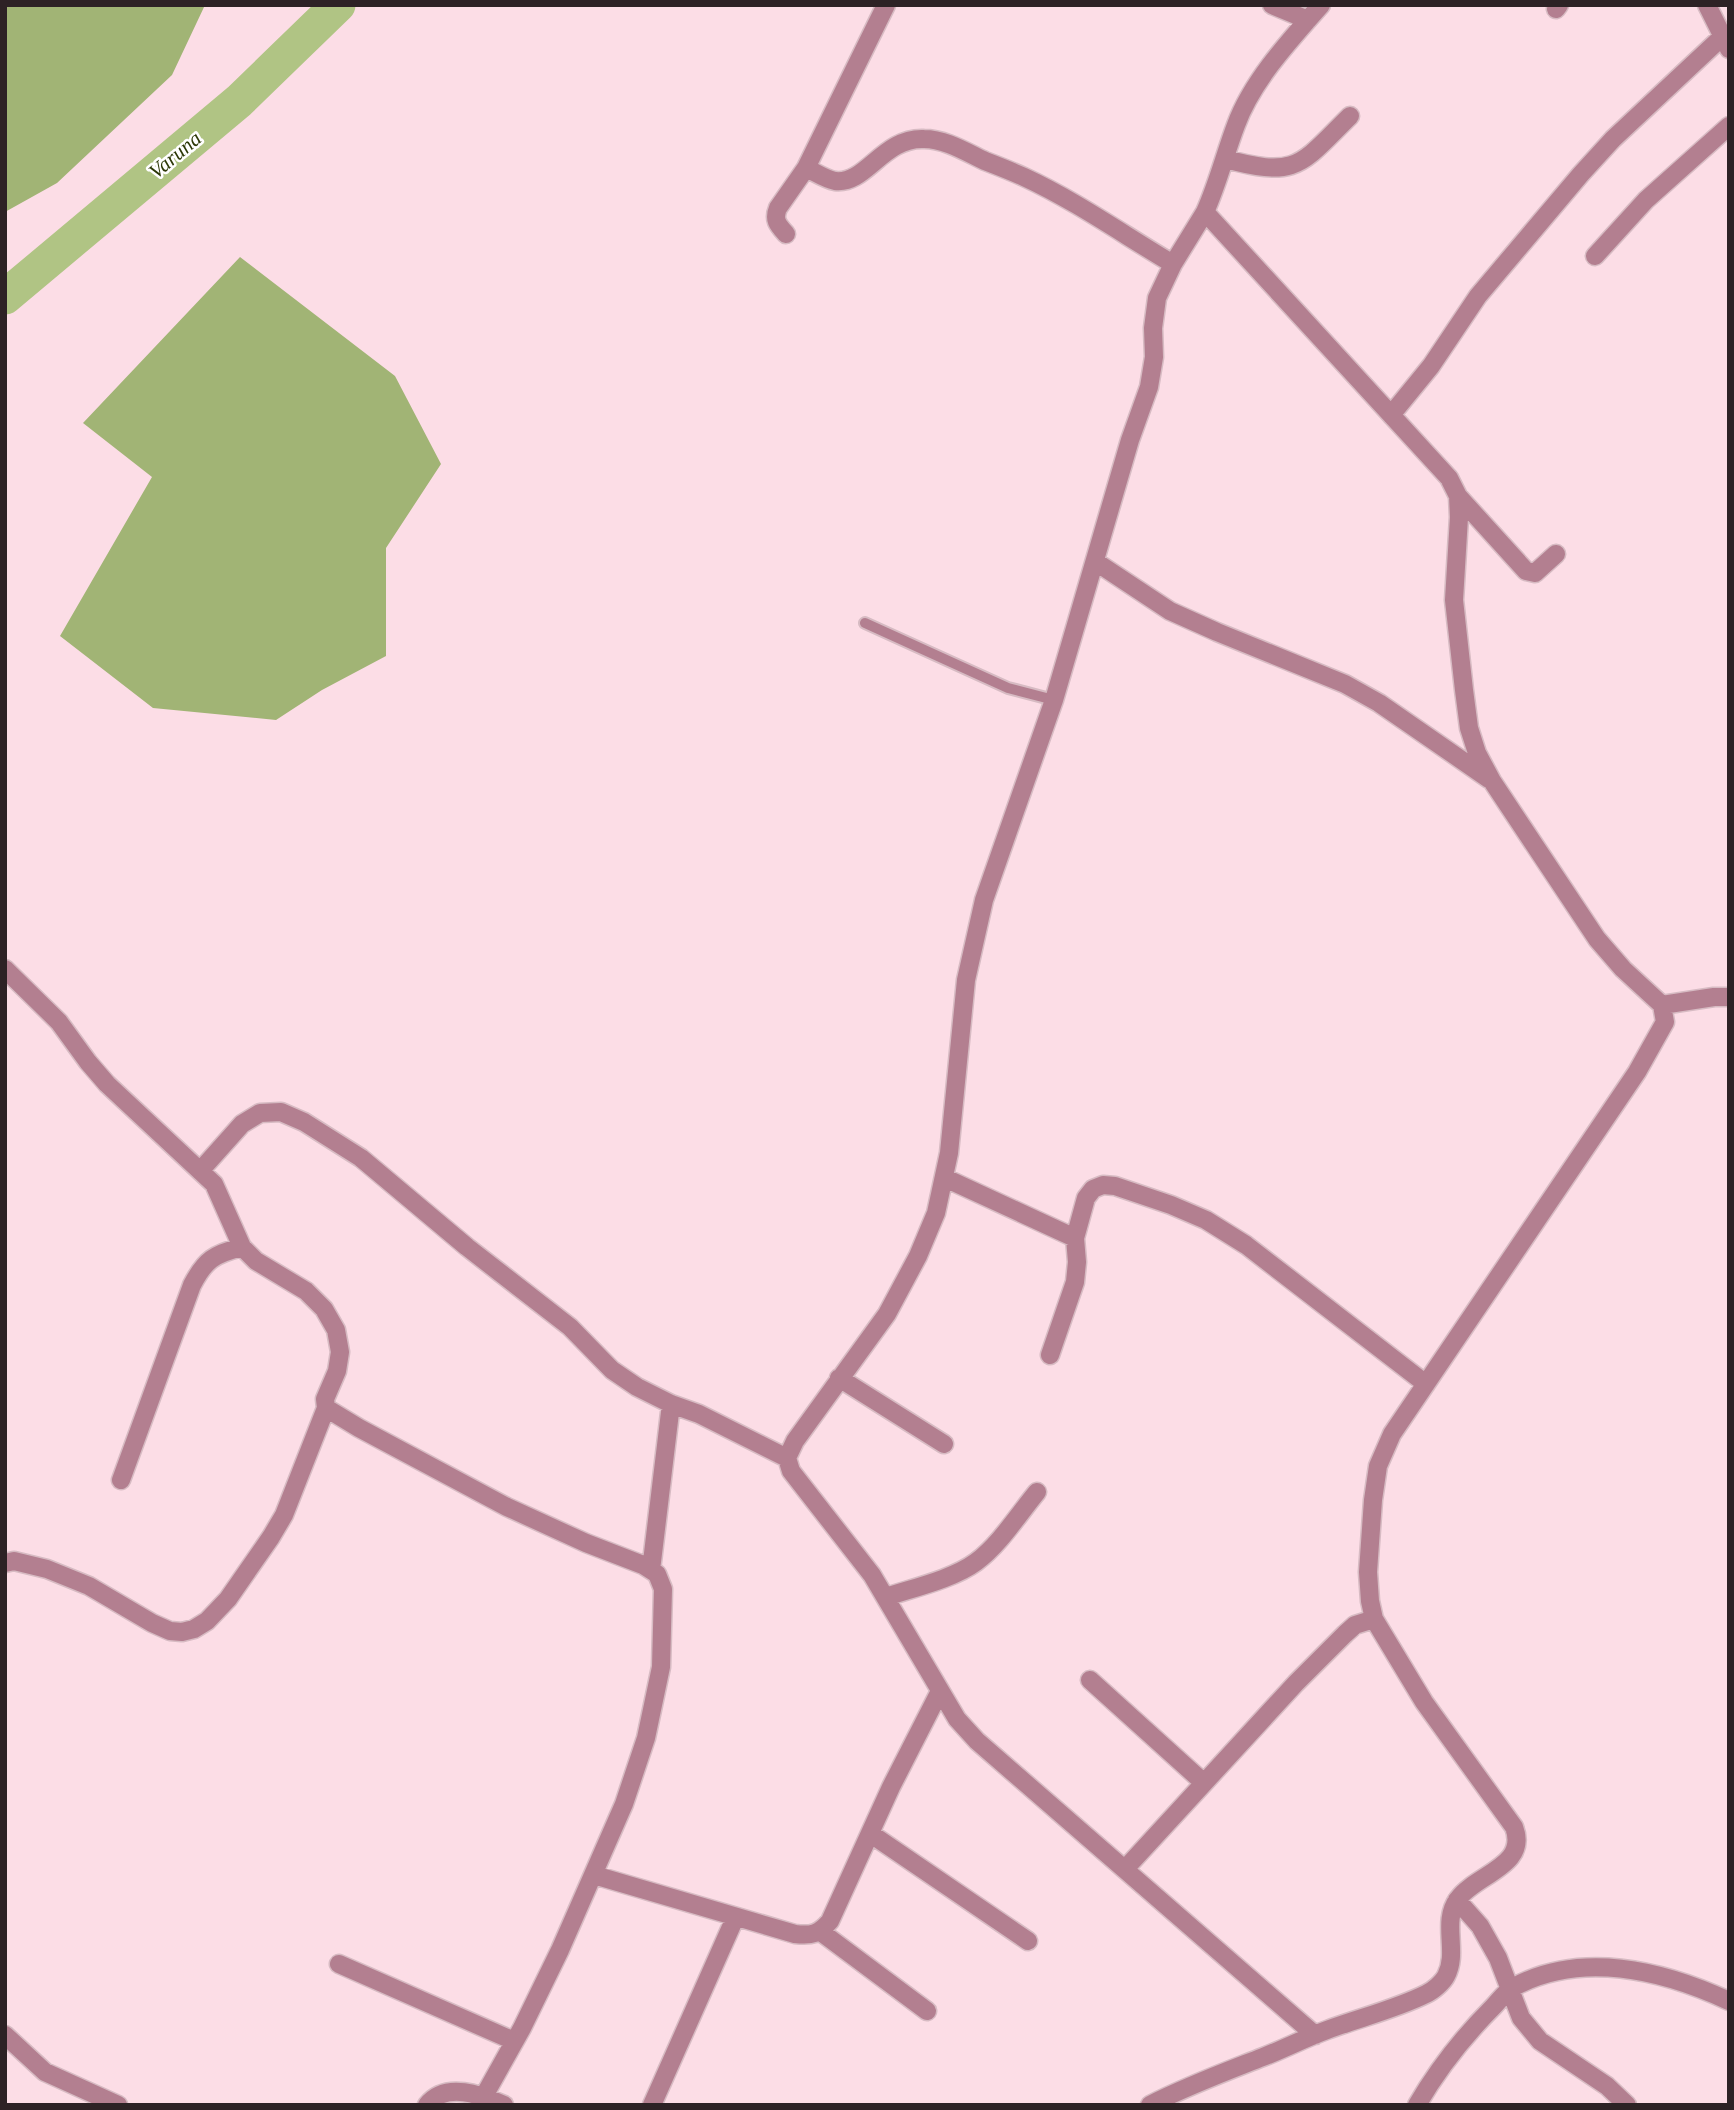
<svg xmlns="http://www.w3.org/2000/svg" width="1734" height="2110" viewBox="0 0 1734 2110" font-family="'Times New Roman',serif">
  <style>
    .forest { fill: #a1b475 }
    .lines { fill: none; stroke-linecap: round; stroke-linejoin: round }
    .river { stroke: #b0c484; stroke-width: 35 }
    .lane-casing { stroke: #d7bbc3; stroke-width: 14 }
    .street-casing { stroke: #d7bbc3; stroke-width: 21 }
    .lane { stroke: #b37f90; stroke-width: 10 }
    .street { stroke: #b37f90; stroke-width: 18 }
    .labels { text-anchor: middle; dominant-baseline: central; stroke-width: 5; stroke-linejoin: round; paint-order: stroke }
    .water-label { font-size: 21px; font-style: italic; fill: #2c3807; stroke: #fff }
  </style>
  <rect width="100%" height="100%" fill="#fcdde6"/>
  <path class="forest" d="M5,5H205L172,75L57,183L5,212Z
    M240,257L395,376L441,464L386,548V656L322,690L276,720L153,708L60,636L152,477L83,423Z"/>
  <g class="lines">
    <path class="river" d="M5,297L239,101L338,5"/>
    <g class="lane-casing">
      <path id="lane" d="M865,623L1008,688L1054,700"/>
    </g>
    <g class="street-casing">
      <path id="street" d="M1272,5L1308,20
        M1707,5L1729,49
        M1556,9L1559,5
        M1226,159C1298,179 1301,164 1350,116
        M806,168C815,172 825,179 835,181C866,185 883,137 924,139C945,139 966,152 985,161C998,166 1011,171 1024,177C1076,201 1124,235 1173,264
        M1205,212L1173,264L1157,298L1153,328L1154,357L1149,387L1130,440L1054,700L984,900L966,980L949,1153L936,1213L918,1256L887,1314L795,1441L787,1458L791,1471L872,1575L957,1719L977,1741L1315,2035
        M786,234C778,225 773,220 778,208L806,168L886,5
        M1595,256L1646,200L1729,126
        M1391,415L1431,366L1478,296L1581,174L1613,139L1722,37
        M1458,496L1526,571L1535,573L1556,554
        M1096,562L1170,611L1217,632L1345,684L1379,703L1489,779
        M5,969L59,1022L88,1062L107,1084L214,1184L242,1247L256,1261L306,1291L324,1309L336,1330L340,1352L337,1371L325,1399L326,1408L359,1428L507,1507L586,1543L643,1565L657,1574L663,1589L661,1667L646,1738L624,1804L560,1950L522,2028L484,2096
        M1662,1005L1714,997H1729
        M200,1171L242,1124L260,1113L281,1112L304,1122L361,1158L467,1247L570,1327L612,1370L637,1387L671,1404L699,1414L787,1458
        M945,1178L1075,1238
        M1050,1355L1075,1282L1077,1262L1075,1238L1086,1198L1093,1189L1103,1185L1115,1186L1171,1205L1206,1220L1246,1245L1426,1384
        M839,1378L944,1444
        M121,1480L192,1285C205,1260 214,1254 242,1247
        M5,1563L14,1561L47,1569L89,1586L152,1623L170,1631L182,1632L194,1629L207,1621L228,1599L271,1537L284,1515L326,1408
        M651,1570L671,1404
        M886,1597C913,1588 953,1579 976,1562C1000,1544 1018,1515 1037,1492
        M1090,1680L1204,1783
        M871,1834L1028,1941
        M1125,1869L1296,1683L1345,1634L1355,1625L1374,1619
        M594,1875L795,1934C812,1936 819,1934 830,1921L891,1787L940,1691
        M1457,1900L1480,1926L1498,1958L1521,2018L1540,2041L1607,2086L1627,2105
        M821,1932L927,2011
        M339,1964L514,2041
        M5,2035L45,2072L118,2105
        M427,2105C446,2081 481,2095 504,2105
        M652,2105L735,1918
        M1150,2105C1187,2086 1225,2072 1263,2057C1284,2049 1305,2038 1327,2030C1359,2018 1396,2009 1426,1994C1433,1991 1443,1982 1446,1976C1459,1952 1441,1922 1458,1899C1476,1874 1529,1866 1514,1827L1424,1702L1374,1619L1370,1601L1368,1572L1373,1500L1378,1466L1392,1434L1637,1072L1665,1022L1662,1005L1623,969L1597,939L1492,781L1477,753L1469,728L1464,690L1454,600L1459,517L1458,496L1449,478L1205,212C1218,183 1225,154 1236,125C1252,81 1290,40 1321,5
        M1417,2105C1438,2069 1464,2036 1493,2007C1499,2001 1505,1992 1512,1988C1580,1950 1662,1970 1729,2001"/>
    </g>
    <use href="#lane" class="lane"/>
    <use href="#street" class="street"/>
  </g>
  <g class="labels">
    <g class="water-label">
      <text transform="translate(175 155) rotate(-40)">Varuna</text>
    </g>
  </g>
  <rect width="1734" height="2110" fill="none" stroke="#2d2225" stroke-width="14"/>
</svg>
